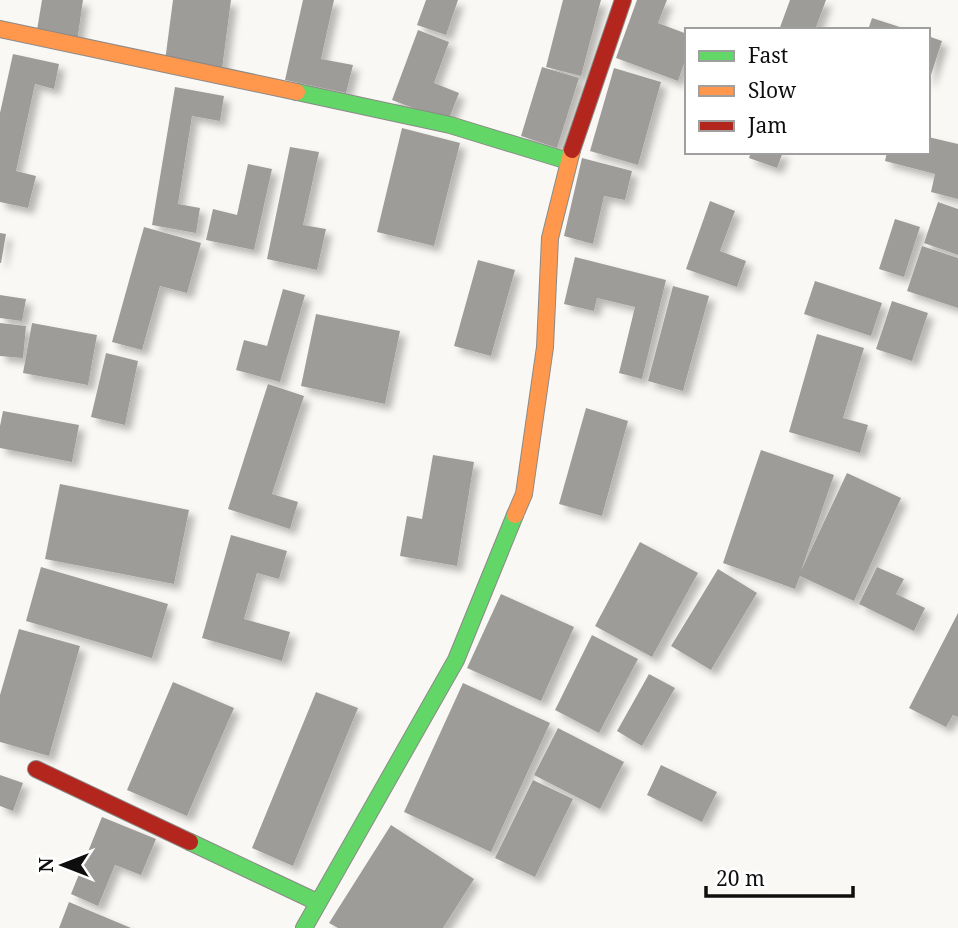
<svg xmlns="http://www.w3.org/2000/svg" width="958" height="928" viewBox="0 0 958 928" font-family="'Noto Serif',serif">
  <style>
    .building { fill: #9e9c99; filter: url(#shadow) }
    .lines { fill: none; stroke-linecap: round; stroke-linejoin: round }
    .fast-casing { stroke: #8b8a88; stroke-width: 18 }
    .slow-casing { stroke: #8b8a88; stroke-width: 18 }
    .jam-casing { stroke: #8b8a88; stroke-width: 18 }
    .fast { stroke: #63d668; stroke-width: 16 }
    .slow { stroke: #ff974d; stroke-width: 16 }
    .jam { stroke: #b3261e; stroke-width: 16 }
  </style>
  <defs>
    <filter id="shadow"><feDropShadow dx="6" dy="6" stdDeviation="3.5" flood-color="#0004"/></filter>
  </defs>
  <rect width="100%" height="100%" fill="#faf8f4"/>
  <path class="building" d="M42,0H83L77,42L36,36Z
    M173,0H231L222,69L165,61Z
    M303,0H334L321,59L353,65L346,93L285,80Z
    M426,0H458L446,35L417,25Z
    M563,0H601L581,76L546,67Z
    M637,0H667L658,23L687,34V55L678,81L616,58Z
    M790,0H826L815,30H779Z
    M872,18L906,29V30H868Z
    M418,30L449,42L434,83L459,93L448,121L392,100Z
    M928,36L942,41L929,81H928Z
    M13,54L59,64L54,89L35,84L16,171L36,176L28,208L0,202V113Z
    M542,67L579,78L557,148L521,136Z
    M614,68L661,82L638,165L590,151Z
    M175,87L224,96L220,121L192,116L178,204L200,208L196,233L152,225Z
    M402,128L460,143L434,246L377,232Z
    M928,137L958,144V199L931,192L935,174L885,161L887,152H928Z
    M290,147L319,152L303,225L326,229L317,270L267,259Z
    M751,152H783L777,168L749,158Z
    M582,158L632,171L625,200L604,196L593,244L564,236Z
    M248,164L272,169L254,250L206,240L213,209L237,215Z
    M710,201L735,211L720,251L746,261L737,287L686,269Z
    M938,202L958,209V255L924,243Z
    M895,219L920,227L904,277L879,269Z
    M144,227L201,243L187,293L160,286L142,350L112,342Z
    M0,233L6,234L1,263H0Z
    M922,246L958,258V308L907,291Z
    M575,257L666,280L642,379L619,373L635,307L597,298L594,311L564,304Z
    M478,260L515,270L491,356L454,346Z
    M815,281L882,303L871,336L804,314Z
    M673,286L709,296L683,391L648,381Z
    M283,289L305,295L280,382L236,370L244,340L267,346Z
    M0,295L26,299L22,321L0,318Z
    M892,301L928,313L912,361L876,349Z
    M316,314L400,331L385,404L301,386Z
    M0,323L26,326L23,358L0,356Z
    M32,323L97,335L88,385L23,373Z
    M817,334L864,348L843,418L868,425L860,453L789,432Z
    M106,353L138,361L125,425L91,417Z
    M268,384L304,396L272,494L298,502L290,529L228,509Z
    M586,408L628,421L602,516L559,504Z
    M3,411L79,425L72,462L0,448V426Z
    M761,450L834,475L801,571L847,473L901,498L854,601L800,576L795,589L723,563Z
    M433,455L474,462L457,566L400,556L407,516L422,519Z
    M60,484L189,510L174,584L45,559Z
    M231,535L287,551L279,579L257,573L244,619L290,632L282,661L202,638Z
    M640,542L698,573L652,657L595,626Z
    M41,567L168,604L152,658L26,621Z
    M877,567L904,579L896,594L925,608L914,631L859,604Z
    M718,569L757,593L711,670L671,646Z
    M501,594L574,627L541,701L467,668Z
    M958,613V717L953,715L946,727L909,708Z
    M19,629L80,646L49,756L0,742V695Z
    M592,635L638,659L599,733L555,710Z
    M649,674L675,688L642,746L617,731Z
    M173,682L234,708L187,816L127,790Z
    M463,683L550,723L491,852L404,812Z
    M316,692L358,708L293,866L252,848Z
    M558,728L624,762L600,809L534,775Z
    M661,765L717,792L702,822L647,795Z
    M0,775L23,783L13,811L0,806Z
    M533,780L573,799L535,877L495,858Z
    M102,817L156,839L141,875L115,865L98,906L71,894Z
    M391,825L474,879L443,928H338L329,923Z
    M69,902L131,928H59Z"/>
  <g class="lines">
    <g class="fast-casing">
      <path id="fast" d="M297,92L450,125L568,161
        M190,842L317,902
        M304,928L456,660L515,515"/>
    </g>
    <g class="slow-casing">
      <path id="slow" d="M0,29L297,92
        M515,515L524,494L545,347L550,238L572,150"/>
    </g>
    <g class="jam-casing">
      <path id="jam" d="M572,150L623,0
        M36,769L190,842"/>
    </g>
    <use href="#fast" class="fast"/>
    <use href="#slow" class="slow"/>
    <use href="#jam" class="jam"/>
  </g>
  <rect x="685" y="28" width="245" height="126" fill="#ffffff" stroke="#9f9f9f" stroke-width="2"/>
  <rect x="699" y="51" width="35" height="10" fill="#63d668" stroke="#9f9f9f" stroke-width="2"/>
  <text x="748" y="63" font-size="21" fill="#0e0e0e">Fast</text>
  <rect x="699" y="86" width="35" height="10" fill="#ff974d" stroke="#9f9f9f" stroke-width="2"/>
  <text x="748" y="98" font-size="21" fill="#0e0e0e">Slow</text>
  <rect x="699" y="121" width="35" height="10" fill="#b3261e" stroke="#9f9f9f" stroke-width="2"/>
  <text x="748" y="133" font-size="21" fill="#0e0e0e">Jam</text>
  <g transform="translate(63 865) rotate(270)" stroke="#ffffff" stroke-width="5" paint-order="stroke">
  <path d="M0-5L12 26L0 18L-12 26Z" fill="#0e0e0e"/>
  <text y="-10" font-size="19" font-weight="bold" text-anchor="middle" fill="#0e0e0e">N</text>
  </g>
  <path d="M706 886v10h147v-10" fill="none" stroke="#0e0e0e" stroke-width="3.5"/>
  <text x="716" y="886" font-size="21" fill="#0e0e0e" stroke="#ffffff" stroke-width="5" paint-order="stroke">20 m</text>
</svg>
